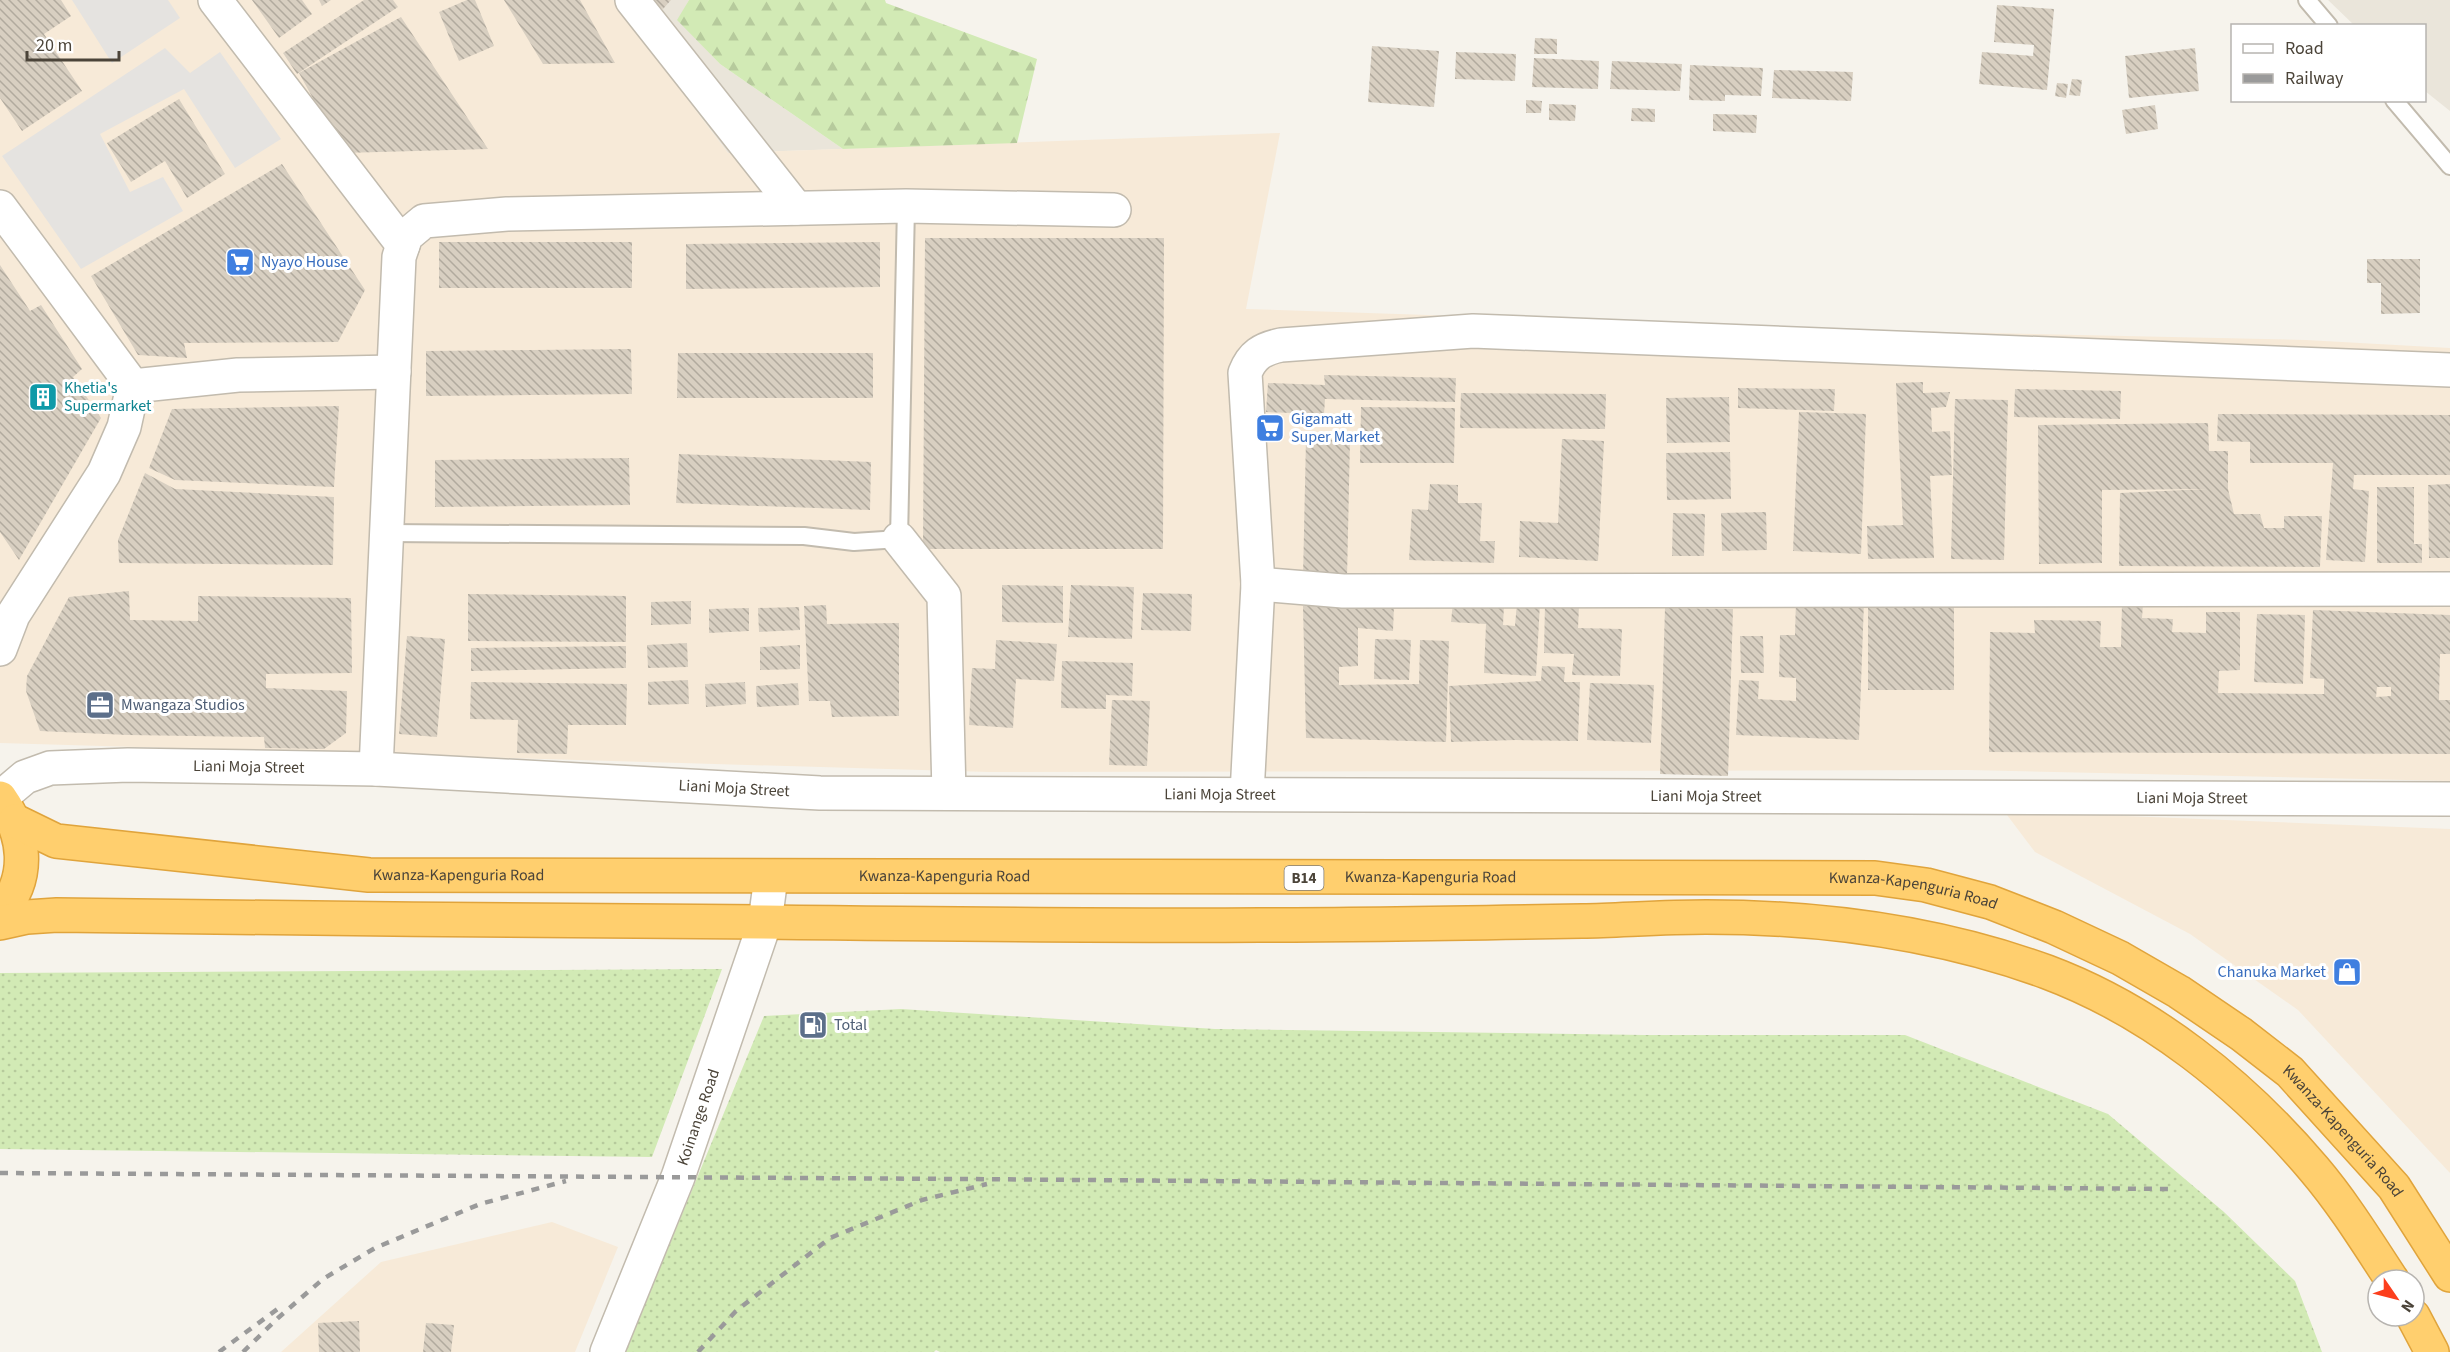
<svg xmlns="http://www.w3.org/2000/svg" width="2450" height="1352" viewBox="0 0 2450 1352" font-family="'Source Sans 3',sans-serif">
  <style>
    .residential { fill: #eae5da }
    .commercial { fill: #f7ead8 }
    .grass { fill: url(#grass-dots) }
    .forest { fill: url(#forest-firs) }
    .parking { fill: #e5e3e0 }
    .building { fill: url(#building-back-hatch); fill-rule: evenodd }
    .lines { fill: none; stroke-linecap: round; stroke-linejoin: round }
    .lane-casing { stroke: #c2bbae; stroke-width: 20 }
    .street-casing { stroke: #c2bbae; stroke-width: 36 }
    .highway-casing { stroke: #e0a43c; stroke-width: 36 }
    .lane { stroke: #fff; stroke-width: 16 }
    .street { stroke: #fff; stroke-width: 33 }
    .highway { stroke: #ffcf6e; stroke-width: 33 }
    .rail { stroke: #9a9a9a; stroke-width: 4.5; stroke-dasharray: 8 8; stroke-linecap: butt }
    .labels { text-anchor: middle; dominant-baseline: central; stroke-width: 6; stroke-linejoin: round; paint-order: stroke }
    .shield { fill: #fff; stroke: #817c74; stroke-width: 1.5 }
    .shield-label { font-size: 15px; font-weight: bold; fill: #4b4439 }
    .shop-label { font-size: 16px; fill: #366cbe; stroke: #fff; text-anchor: start }
    .culture-label { font-size: 16px; fill: #0d838f; stroke: #fff; text-anchor: start }
    .service-label { font-size: 16px; fill: #4e5e75; stroke: #fff; text-anchor: start }
    .street-label { font-size: 16px; fill: #4b4439; stroke: #fff }
  </style>
  <defs>
    <pattern id="grass-dots" width="8" height="8" patternUnits="userSpaceOnUse" patternTransform="scale(1.5)"><rect width="8" height="8" fill="#d2eab5"/><path d="M2 2h.1M6 6h.1" fill="none" stroke="#b6ca9c" stroke-width="1.8" stroke-linecap="round"/></pattern>
    <pattern id="forest-firs" width="22" height="20" patternUnits="userSpaceOnUse" patternTransform="scale(1.5)"><rect width="22" height="20" fill="#d2eab5"/><path d="M5 1l3.5 6h-7zM16 11l3.5 6h-7z" fill="#b6ca9c"/></pattern>
    <pattern id="building-back-hatch" width="6" height="6" patternUnits="userSpaceOnUse" patternTransform="scale(1.5)"><rect width="6" height="6" fill="#d8cfc1"/><path d="M-1 5l2 2M0 0l6 6M5-1l2 2" fill="none" stroke="#b1aa9e"/></pattern>
  </defs>
  <rect width="100%" height="100%" fill="#f6f3ec"/>
  <path class="residential" d="M613,0H689L678,20L720,64L843,149L728,153Z
    M2328,0H2450V111L2425,91L2424,26L2354,25Z"/>
  <path class="commercial" d="M0,0H613L728,153L1280,133L1246,309L1945,332L2306,340L2450,348V781L1968,770L989,772L0,743Z
    M2004,811L2450,829V1173L2298,1010L2190,934L2035,852Z
    M552,1222L618,1247L575,1352H281L381,1262Z"/>
  <path class="grass" d="M722,969L652,1157L0,1149V973Z
    M901,1009L1215,1029L1645,1035H1905L2108,1114L2224,1212L2295,1281L2322,1352H940L936,1350L934,1352H625L764,1016Z"/>
  <path class="forest" d="M689,0H885L886,3L1037,59L1017,143L843,149L720,64L677,20Z"/>
  <path class="parking" d="M72,0H168L180,18L112,63Z
    M165,48L190,73L220,52L281,139L235,168L184,89L100,134L130,192L163,177L183,211L81,269L2,156Z"/>
  <path class="building" d="M0,0H61L71,16L44,34L82,91L22,131L0,98Z
    M252,0H302L312,14L279,38Z
    M319,0H331L322,6Z
    M364,0H393L398,7L297,74L283,53Z
    M467,0H475L494,46L459,61L439,12Z
    M504,0H580L615,63L543,64Z
    M652,0H671L663,9Z
    M1997,5L2054,9L2047,90L1979,84L1982,52L2033,56L2034,45L1994,42Z
    M401,17L488,149L343,153L299,73Z
    M1535,38L1557,39V54H1534Z
    M1372,46L1439,51L1434,107L1368,102Z
    M2195,48L2199,91L2129,98L2125,56Z
    M1456,52L1516,54L1515,81L1455,79Z
    M1534,58L1599,61L1598,89L1532,87Z
    M1612,61L1682,64L1680,91L1610,89Z
    M1690,65L1763,68L1761,96L1725,95V101L1689,100Z
    M1774,70L1853,72L1851,101L1772,98Z
    M2072,79L2082,80L2080,96L2069,95Z
    M2057,83L2068,84L2066,98L2055,96Z
    M179,99L225,174L187,198L165,161L131,182L107,143Z
    M1526,100L1542,101L1541,113H1526Z
    M1549,104L1576,105L1575,121L1549,120Z
    M2155,105L2158,129L2126,134L2122,110Z
    M1632,108L1655,109V122L1631,121Z
    M1713,114L1757,115L1756,133L1713,131Z
    M282,164L365,290L338,342L184,343L187,358L138,355L91,276Z
    M925,238H1164L1163,549H923Z
    M439,242H632V288H439Z
    M880,242V287L686,289V244Z
    M2367,259H2420V313L2381,314V283H2367Z
    M0,265L30,311L41,305L82,369L73,377L101,418L19,560L0,532Z
    M631,349L632,394L426,396V351Z
    M678,353H873V398H677Z
    M1324,375L1456,378L1455,402L1325,399L1324,414L1266,412L1268,383L1325,385Z
    M1923,382V393L1950,392L1946,407L1931,408L1932,432L1950,431L1952,475L1930,476L1934,558L1868,559L1867,526L1903,525L1896,383Z
    M1738,388L1835,389L1834,411L1738,408Z
    M2015,389L2121,391L2120,419L2014,417Z
    M1461,393L1606,394L1605,429L1460,428Z
    M1729,397L1730,442L1667,443L1666,398Z
    M1955,399L2008,400L2004,560L1951,559Z
    M339,406L334,487L175,480L149,468L172,409Z
    M1361,407L1455,408L1454,463H1360Z
    M1799,412L1866,414L1861,554L1793,551Z
    M2218,414L2450,415V475H2354L2353,489L2369,491L2365,562L2326,560L2333,463H2250V442L2217,441Z
    M2208,423L2209,451H2228V489L2234,514H2260L2264,528H2284V516H2322L2320,567L2119,566L2120,493L2207,489L2102,490V563L2039,564L2038,425Z
    M1306,439L1350,440L1347,578H1303Z
    M1562,439L1604,441L1598,561L1519,557L1520,521L1558,523Z
    M1730,452L1731,499L1667,500L1666,453Z
    M679,454L871,462L870,510L676,503Z
    M629,458L630,505L435,507V460Z
    M145,473L175,489L334,497L333,565L119,563L118,540Z
    M1430,484L1458,485V503H1482L1480,541H1495L1494,563L1409,560L1412,509L1428,510Z
    M2450,484V558H2429L2428,485Z
    M2377,487H2414V544H2422V563H2377Z
    M1766,512L1767,550L1722,551L1721,513Z
    M1673,513L1705,514L1704,556H1672Z
    M1002,585L1063,586V623L1002,622Z
    M1071,585L1134,587L1132,639L1068,637Z
    M129,591L130,620L198,621V596L351,598L352,673L266,674V688L347,691L346,733L324,749L265,748L264,737L128,735L40,731L26,691L27,676L69,597Z
    M1143,593L1192,594L1191,631L1141,630Z
    M468,594L626,596V642L468,641Z
    M1796,599L1864,601L1859,740L1736,735L1739,680L1759,681L1758,699L1796,701V678L1779,677L1780,635H1795Z
    M691,601V624L651,625V602Z
    M1453,602L1504,605L1503,625L1515,626L1517,602L1540,603L1536,676L1484,673L1486,624L1451,622Z
    M1954,602V690H1868V603Z
    M2122,603L2143,604L2142,618L2173,619L2172,632L2206,633V612H2240V670L2219,671L2218,693L2324,694V679L2310,678L2313,610L2450,615V654H2440L2439,700H2450V754L1989,752L1990,632L2035,633L2034,620L2101,621L2100,647H2121ZM2377,687H2391V696L2376,697Z
    M1367,604L1394,605L1393,631L1358,628V666L1339,667V685L1419,684L1420,640L1449,641L1446,742L1306,738L1303,606Z
    M1545,604L1579,606L1578,628L1622,629L1620,676L1572,675L1574,654L1544,653Z
    M826,605L827,624L899,623V716L832,717L830,701H809L804,606Z
    M799,607L800,630L759,632L758,608Z
    M749,608V631L709,633V609Z
    M1665,608L1733,609L1728,776L1660,774Z
    M2257,614L2305,615L2303,684L2254,682Z
    M407,636L445,639L437,737L399,734Z
    M1740,636H1763L1764,673H1741Z
    M1375,639L1411,640L1409,680L1374,679Z
    M996,640L1057,644L1054,681L1016,679L1013,728L969,725L972,668L995,669Z
    M687,643L688,667L648,668L647,645Z
    M800,645V669L760,670V647Z
    M626,646V668L471,671V648Z
    M1062,661L1133,663L1132,696L1106,695V709L1061,708Z
    M1542,666L1565,667L1564,682H1580L1578,741L1516,740L1451,742L1449,686L1541,681Z
    M688,680L689,704L648,705V682Z
    M471,682L627,684L626,725H568L567,754L517,753L518,720L470,719Z
    M745,682L746,704L706,707L705,684Z
    M798,683L799,705L757,707L756,686Z
    M1590,683L1654,685L1651,743L1587,740Z
    M1112,700L1150,701L1147,766L1109,765Z
    M359,1321L360,1352H319L318,1323Z
    M426,1323L454,1325L451,1352H423Z"/>
  <g class="lines">
    <g class="lane-casing">
      <path id="lane" d="M2307,0L2329,26
        M2394,100L2450,166
        M388,533L804,536L854,542L899,539L906,206"/>
    </g>
    <g class="street-casing">
      <g id="street">
        <path d="M215,0L403,245"/>
        <path d="M632,0L796,208"/>
        <path d="M0,207L133,386L124,427L104,473L13,615L0,649"/>
        <path d="M133,386L238,375L394,372"/>
        <path d="M899,539L944,596L949,793"/>
        <path d="M1258,584L1343,591L2450,589"/>
        <path d="M376,769L399,257L406,236L424,221L507,214L906,206L1114,210"/>
        <path d="M1247,794L1258,584L1245,373C1252,355 1262,349 1281,345L1473,331L2450,370"/>
        <path id="s1" d="M0,798L25,777L50,768L128,765L376,769L820,793L2450,799"/>
        <path id="s2" d="M607,1352L678,1177L765,922L771,877"/>
      </g>
    </g>
    <g class="highway-casing">
      <g id="highway">
        <path d="M0,798C25,834 32,877 0,913"/>
        <path id="s3" d="M15,821L56,841L369,875L1875,878L1926,885L1990,902L2054,927L2120,958L2179,992L2241,1034L2290,1072L2394,1187L2450,1275"/>
        <path d="M0,923L27,917L57,915C293,919 528,920 764,922C929,924 1094,926 1260,925C1367,925 1475,923 1582,921C1623,920 1665,917 1706,917C1822,917 1937,932 2047,972C2151,1011 2242,1084 2314,1169C2343,1203 2367,1242 2392,1280"/>
        <path d="M2413,1316L2432,1352"/>
      </g>
    </g>
    <use href="#lane" class="lane"/>
    <use href="#street" class="street"/>
    <use href="#highway" class="highway"/>
    <path class="rail" d="M0,1173L964,1179L2169,1189
      M219,1352L283,1305
      M243,1352L278,1318L323,1279L375,1248L480,1204L566,1181
      M698,1352L736,1311L830,1238L922,1200L987,1184"/>
  </g>
  <defs>
    <g id="supermarket-square" transform="scale(1.5)"><rect x="-9" y="-9" width="18" height="18" rx="4" fill="#3f7fe0" stroke="#fff"/><path d="M-6-5.5h2.5l.6 2H6L4.5 2H-2.5L-4.4-4H-6ZM-1.5 3.2a1.3 1.3 0 1 0 .1 0ZM3 3.2a1.3 1.3 0 1 0 .1 0Z" fill="#fff"/></g>
    <g id="building-square" transform="scale(1.5)"><rect x="-9" y="-9" width="18" height="18" rx="4" fill="#0f9aa8" stroke="#fff"/><path d="M-4-6H4V6H1V3H-1V6H-4ZM-2.5-4.3h1.7v1.8h-1.7ZM.8-4.3h1.7v1.8H.8ZM-2.5-1h1.7V.8h-1.7ZM.8-1h1.7V.8H.8Z" fill="#fff"/></g>
    <g id="office-square" transform="scale(1.5)"><rect x="-9" y="-9" width="18" height="18" rx="4" fill="#5c6f8a" stroke="#fff"/><path d="M-6-3h4V-5.5h4V-3h4V5H-6ZM-1-4.5V-3h2v-1.5ZM-6 0V1H6V0Z" fill="#fff"/></g>
    <g id="shop-square" transform="scale(1.5)"><rect x="-9" y="-9" width="18" height="18" rx="4" fill="#3f7fe0" stroke="#fff"/><path d="M-5-2.5h2.3a2.7 3.5 0 0 1 5.4 0H5L5.5 6h-11ZM-1.5-2.5h3a1.5 2.3 0 0 0-3 0Z" fill="#fff"/></g>
    <g id="fuel-square" transform="scale(1.5)"><rect x="-9" y="-9" width="18" height="18" rx="4" fill="#5c6f8a" stroke="#fff"/><path d="M-5.5-6h7V0h2V4h1.3V-2.5L3-4.5l.8-.8L6-3V5H2.5V1h-1V6h-7ZM-4.2-4.7v3.2H.2V-4.7Z" fill="#fff"/></g>
  </defs>
  <g fill-rule="evenodd">
    <use href="#supermarket-square" x="240" y="262"/>
    <use href="#building-square" x="43" y="397"/>
    <use href="#supermarket-square" x="1270" y="428"/>
    <use href="#office-square" x="100" y="705"/>
    <use href="#shop-square" x="2347" y="972"/>
    <use href="#fuel-square" x="813" y="1025"/>
  </g>
  <g class="labels">
    <rect class="shield" x="1284.5" y="866" width="39" height="24" rx="4.5"/>
    <g class="shield-label">
      <text x="1304" y="878">B14</text>
    </g>
    <g class="shop-label">
      <text x="261" y="262">Nyayo House</text>
      <text x="1291" y="419">Gigamatt<tspan x="1291" dy="18">Super Market</tspan></text>
      <text x="2326" y="972" text-anchor="end">Chanuka Market</text>
    </g>
    <g class="culture-label">
      <text x="64" y="388">Khetia's<tspan x="64" dy="18">Supermarket</tspan></text>
    </g>
    <g class="service-label">
      <text x="121" y="705">Mwangaza Studios</text>
      <text x="834" y="1025">Total</text>
    </g>
    <g class="street-label">
      <text stroke="none"><textPath href="#s1" startOffset="258">Liani Moja Street</textPath></text>
      <text stroke="none"><textPath href="#s1" startOffset="744">Liani Moja Street</textPath></text>
      <text stroke="none"><textPath href="#s1" startOffset="1230">Liani Moja Street</textPath></text>
      <text stroke="none"><textPath href="#s1" startOffset="1716">Liani Moja Street</textPath></text>
      <text stroke="none"><textPath href="#s1" startOffset="2202">Liani Moja Street</textPath></text>
      <text stroke="none"><textPath href="#s3" startOffset="450">Kwanza-Kapenguria Road</textPath></text>
      <text stroke="none"><textPath href="#s3" startOffset="936">Kwanza-Kapenguria Road</textPath></text>
      <text stroke="none"><textPath href="#s3" startOffset="1422">Kwanza-Kapenguria Road</textPath></text>
      <text stroke="none"><textPath href="#s3" startOffset="1906">Kwanza-Kapenguria Road</textPath></text>
      <text stroke="none"><textPath href="#s2" startOffset="252">Koinange Road</textPath></text>
      <text stroke="none"><textPath href="#s3" startOffset="2410">Kwanza-Kapenguria Road</textPath></text>
    </g>
  </g>
  <rect x="2231" y="24" width="195" height="78" fill="#ffffff" stroke="#b7b4b0" stroke-width="1.5"/>
  <rect x="2243" y="44" width="30" height="9" fill="#ffffff" stroke="#b7b4b0" stroke-width="1.5"/>
  <text x="2285" y="54" font-size="18" fill="#4b4439">Road</text>
  <rect x="2243" y="74" width="30" height="9" fill="#9a9a9a" stroke="#b7b4b0" stroke-width="1.5"/>
  <text x="2285" y="84" font-size="18" fill="#4b4439">Railway</text>
  <g transform="translate(2396 1298) rotate(125)"><circle r="28" fill="#ffffff" stroke="#b7b4b0" stroke-width="1.5"/>
  <path d="M0-4.5L10 22L0 15L-10 22Z" fill="#fc3f1d"/>
  <text y="-9" font-size="16" font-weight="bold" text-anchor="middle" fill="#4b4439">N</text>
  </g>
  <path d="M27 51v9h92v-9" fill="none" stroke="#4b4439" stroke-width="3"/>
  <text x="36" y="51" font-size="18" fill="#4b4439" stroke="#ffffff" stroke-width="4.5" paint-order="stroke">20 m</text>
</svg>
